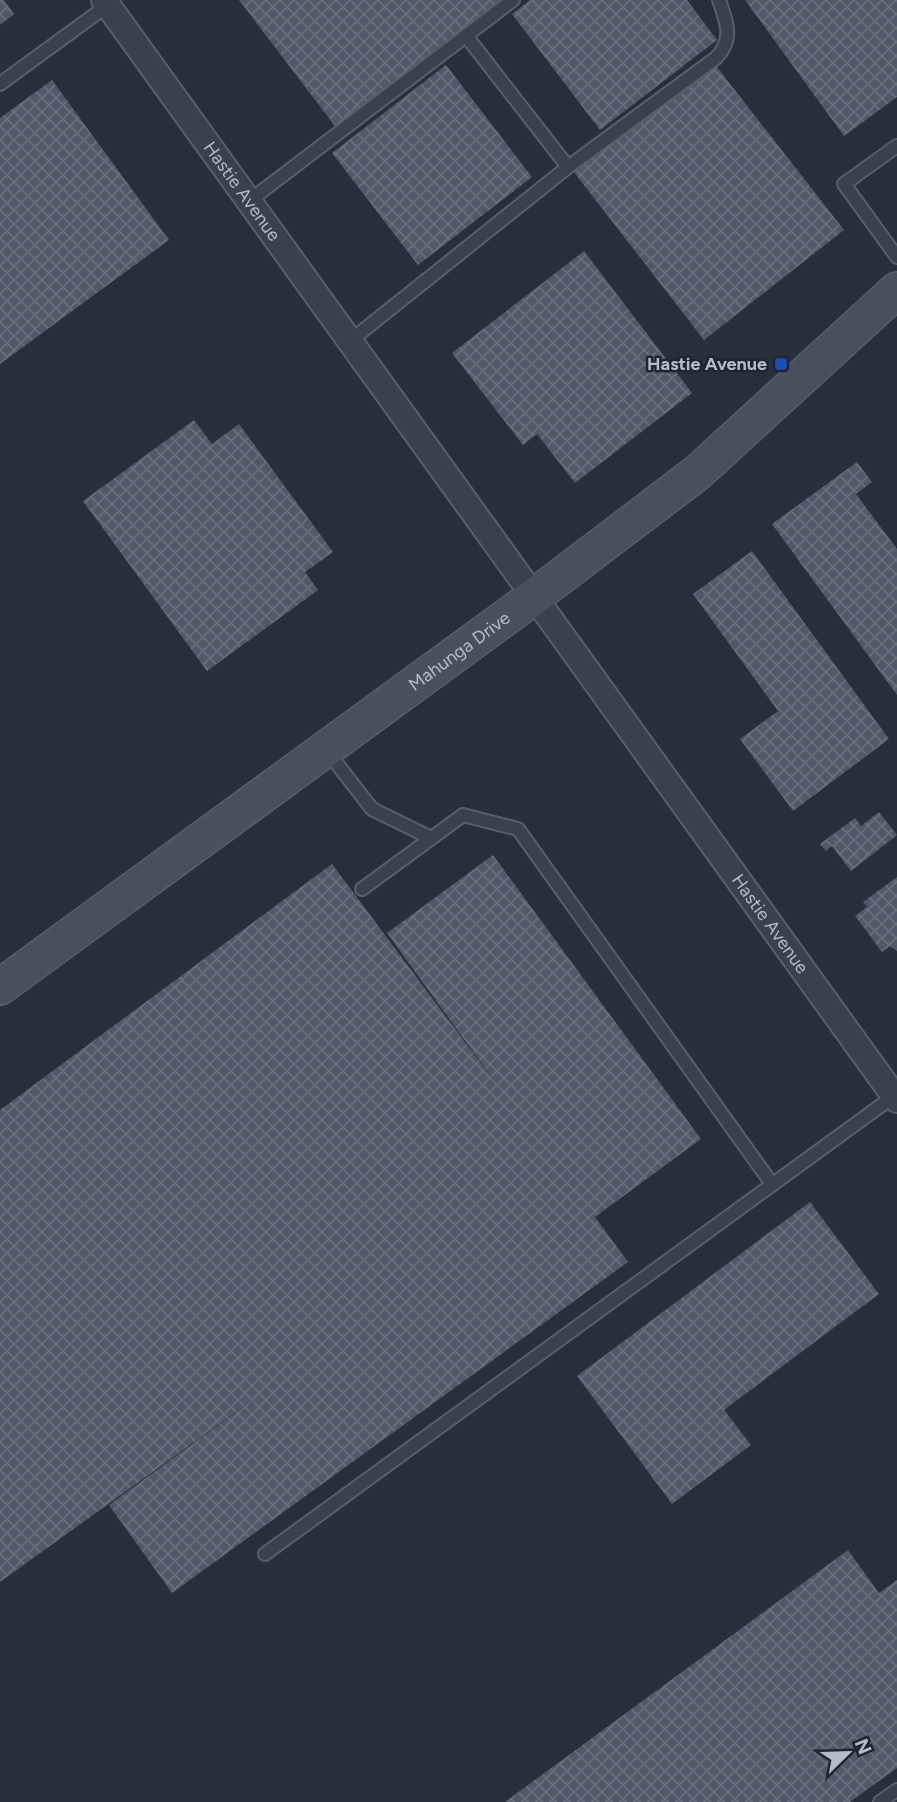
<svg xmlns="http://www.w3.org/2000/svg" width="897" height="1802" viewBox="0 0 897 1802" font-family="Figtree,sans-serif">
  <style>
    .building { fill: url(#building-cross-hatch) }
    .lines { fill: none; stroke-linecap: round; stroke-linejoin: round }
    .lane-casing { stroke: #585f69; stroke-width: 16 }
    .street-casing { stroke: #585f69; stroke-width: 28 }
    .secondary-casing { stroke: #585f69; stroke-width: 38 }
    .lane { stroke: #3a414b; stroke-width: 12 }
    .street { stroke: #3a414b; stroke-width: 24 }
    .secondary { stroke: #48505e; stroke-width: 35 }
    .transit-dot { fill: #1a4fb4; stroke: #1f2630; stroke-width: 2.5 }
    .labels { text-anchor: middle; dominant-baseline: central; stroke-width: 5; stroke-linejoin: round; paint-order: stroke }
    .street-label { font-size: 18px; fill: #b6bcc7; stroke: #1f2630 }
    .poi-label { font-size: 18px; font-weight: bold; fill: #b6bcc7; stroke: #1f2630; text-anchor: end }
  </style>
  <defs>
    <pattern id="building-cross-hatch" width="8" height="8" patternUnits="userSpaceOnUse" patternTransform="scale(1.75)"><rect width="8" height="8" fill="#505967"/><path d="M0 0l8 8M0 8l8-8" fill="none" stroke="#676f7b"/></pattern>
  </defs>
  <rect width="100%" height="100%" fill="#262f3b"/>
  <path class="building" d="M0,0H4L14,14L0,25Z
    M239,0H507L338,130Z
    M530,0H687L717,40L600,130L512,14Z
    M745,0H897V97L844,136Z
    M713,62L844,230L704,340L573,171Z
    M446,65L532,177L418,265L332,153Z
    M52,80L169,240L0,364V118Z
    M584,251L692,393L575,483L537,434L523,445L452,353Z
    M194,420L212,444L239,424L333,552L305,572L318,590L207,671L83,501Z
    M857,462L872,482L856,494L897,549V695L772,524Z
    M752,551L889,739L793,811L740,739L778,711L693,594Z
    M879,812L897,835L851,871L832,846L826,851L820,844L855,818L861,826Z
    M493,855L701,1139L595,1217L628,1262L172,1593L109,1505L261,1394L0,1582V1110L332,864L500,1089L387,933Z
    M897,877V951L890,946L882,952L855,916L867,907L863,902Z
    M810,1202L879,1294L724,1410L751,1445L672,1504L577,1376Z
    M848,1550L879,1593L897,1580V1768L850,1802H505Z"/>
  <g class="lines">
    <g class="lane-casing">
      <path id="lane" d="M467,37L568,167
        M0,84L108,5
        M897,146L844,184L897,257
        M249,201L513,0
        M350,341L568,167L716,58C734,39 727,23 719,0
        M327,751L372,809L431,838
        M362,889L463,815L518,829L772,1184
        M265,1554L894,1096
        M880,1802L897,1790"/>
    </g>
    <g class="street-casing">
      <g id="street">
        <path id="s1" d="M104,0L897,1100"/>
      </g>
    </g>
    <g class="secondary-casing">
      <g id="secondary">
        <path id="s2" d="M0,987L535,596L697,473L897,290"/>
      </g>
    </g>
    <use href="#lane" class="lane"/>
    <use href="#street" class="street"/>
    <use href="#secondary" class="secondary"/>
  </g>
  <rect class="transit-dot" x="774" y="357" width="14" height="14" rx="3.5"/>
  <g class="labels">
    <g class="street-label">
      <text stroke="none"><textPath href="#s1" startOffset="236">Hastie Avenue</textPath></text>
      <text stroke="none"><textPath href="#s2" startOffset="569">Mahunga Drive</textPath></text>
      <text stroke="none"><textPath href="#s1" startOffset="1139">Hastie Avenue</textPath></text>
    </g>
    <g class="poi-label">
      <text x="767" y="364">Hastie Avenue</text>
    </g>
  </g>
  <g transform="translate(848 1753) rotate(67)" stroke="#1f2630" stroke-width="5" paint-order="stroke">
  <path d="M0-5L12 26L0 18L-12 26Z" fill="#b6bcc7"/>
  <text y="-10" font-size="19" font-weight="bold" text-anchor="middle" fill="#b6bcc7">N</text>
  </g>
</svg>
